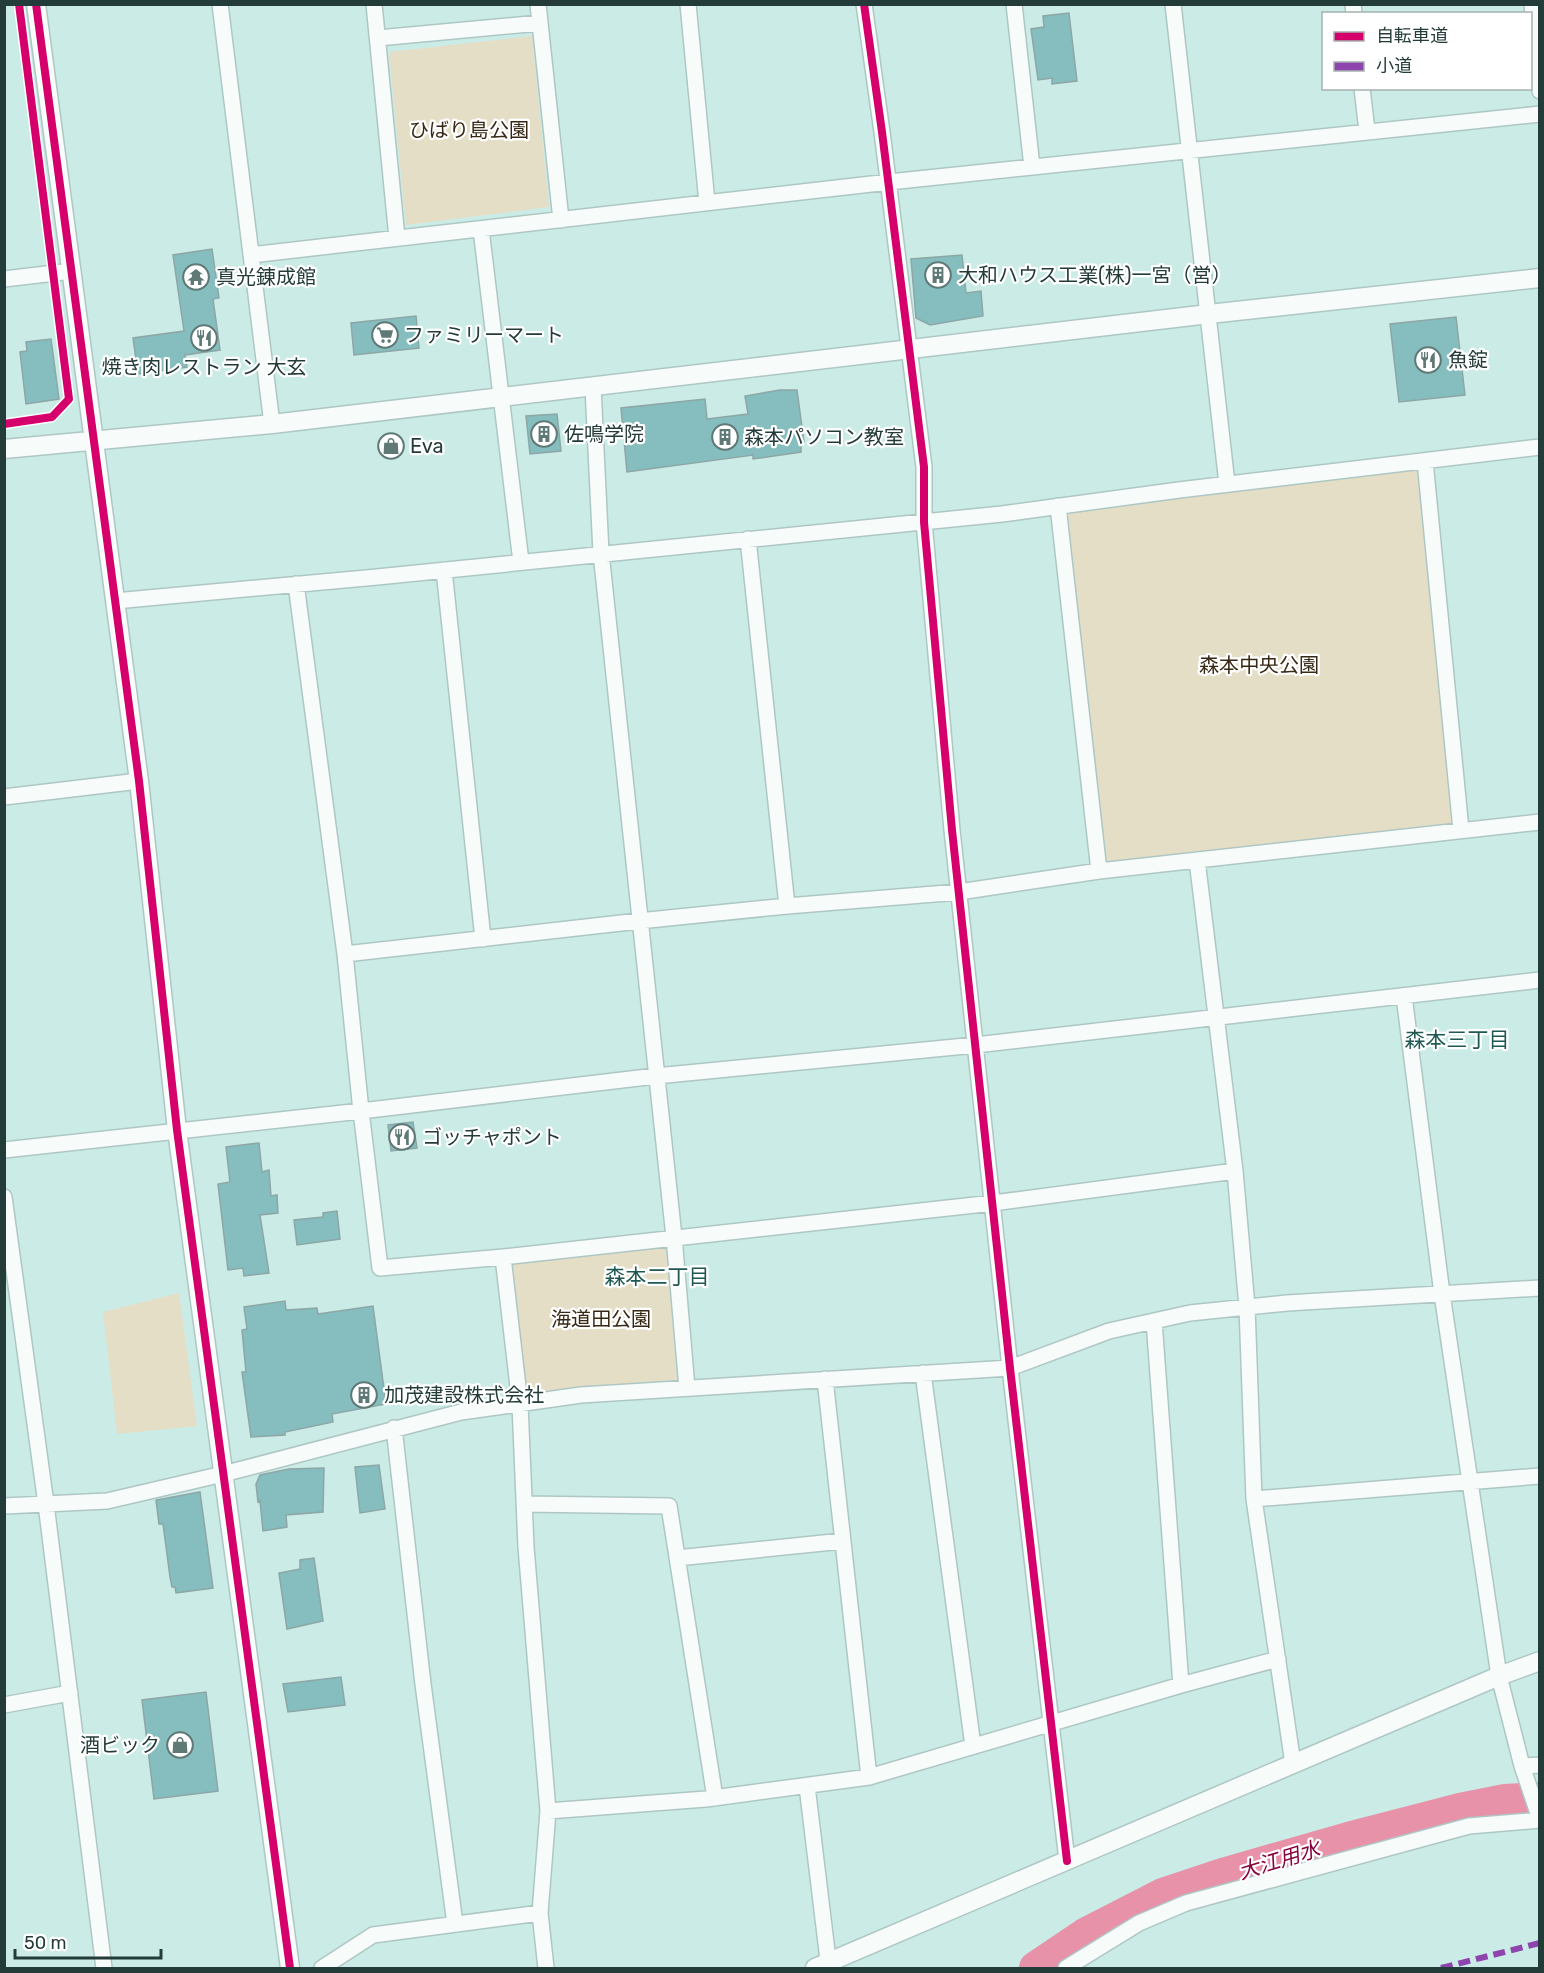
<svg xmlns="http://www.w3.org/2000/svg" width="1544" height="1973" viewBox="0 0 1544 1973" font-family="Rubik,'Noto Sans JP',sans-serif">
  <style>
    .green { fill: #e5dec7 }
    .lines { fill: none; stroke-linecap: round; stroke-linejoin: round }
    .river { stroke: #e892aa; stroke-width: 34 }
    .building { fill: #86bdbe; stroke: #8da6a6; stroke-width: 1.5 }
    .minor-casing { stroke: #aec7c4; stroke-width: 18 }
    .tertiary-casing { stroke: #aec7c4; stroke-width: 21 }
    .minor { stroke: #f7fcfb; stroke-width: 15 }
    .tertiary { stroke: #f7fcfb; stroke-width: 18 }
    .quiet { stroke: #8e44ad; stroke-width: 6; stroke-dasharray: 12 6; stroke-linecap: butt }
    .cycleway-casing { stroke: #fff; stroke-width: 11 }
    .cycleway { stroke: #d6006c; stroke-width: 8 }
    .labels { text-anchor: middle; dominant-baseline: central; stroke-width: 4.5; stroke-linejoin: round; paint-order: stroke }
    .park-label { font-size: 20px; fill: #392815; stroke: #fff }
    .poi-label { font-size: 20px; fill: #243c39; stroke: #fff; text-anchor: start }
    .neighbourhood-label { font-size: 21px; fill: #205953; stroke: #fff }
    .water-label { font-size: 21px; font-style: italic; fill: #88033b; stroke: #fff }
  </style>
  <rect width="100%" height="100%" fill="#cbebe6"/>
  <path class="green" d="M532,36L549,207L406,225L389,52Z
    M1425,461L1461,830L1098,862L1058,506Z
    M666,1242L677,1380L526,1393L511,1263Z
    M179,1293L197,1426L117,1434L103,1312Z"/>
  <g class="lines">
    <path class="river" d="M1036,1968L1085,1935L1163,1895L1226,1874L1348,1839L1460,1810L1505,1801L1540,1799"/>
  </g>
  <path class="building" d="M1069,13L1077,81L1052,84V78L1038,80L1031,29L1044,27L1043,16Z
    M212,249L219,298L213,299L220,350L185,355L187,367L138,374L133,338L184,331L173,255Z
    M962,255L966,293L981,291L983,316L930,325L916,318L911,259Z
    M416,316L419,348L354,355L351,323Z
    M1456,317L1465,395L1399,402L1390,324Z
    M51,339L59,399L26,404L20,352L27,351L26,342Z
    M780,390H797L804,442L801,443V452L753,459V455L627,472L621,408L705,399L707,419L748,414L745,396Z
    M557,414L561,451L530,454L526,416Z
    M413,1122L417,1148L391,1151L388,1125Z
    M259,1143L262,1172L269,1170L271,1196L277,1195L278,1213L260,1215L269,1273L244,1276L243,1268L228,1270L218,1184L230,1182L226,1147Z
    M337,1211L340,1239L297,1245L294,1220L323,1217V1213Z
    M285,1301L286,1310L317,1308L318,1314L373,1306L386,1404L332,1414L333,1422L285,1432V1435L251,1437L242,1372H246L242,1330L247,1329L244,1307Z
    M379,1465L385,1509L360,1513L355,1467Z
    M324,1468L323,1512L286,1515L287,1527L263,1531L260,1501L258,1502L256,1484L260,1475L289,1469Z
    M200,1492L213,1588L176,1593L175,1587H172L170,1577L163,1524H159L156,1500Z
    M314,1558L323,1621L287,1629L279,1573L300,1569V1560Z
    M341,1677L345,1705L288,1712L283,1684Z
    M206,1692L218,1791L154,1799L142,1700Z"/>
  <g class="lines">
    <g class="minor-casing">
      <path id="minor" d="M220,4L272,424
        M374,4L397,238
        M538,4L561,220
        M688,4L707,203
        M864,4L882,132L924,467V522L952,830L1010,1368L1067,1861
        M1014,4L1032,167
        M1173,4L1227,484
        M1353,4L1354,14
        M1532,4L1540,91
        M378,38L540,23
        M1362,88L1367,131
        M481,229L521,562
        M251,255L889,182L1540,114
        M4,279L72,271
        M593,387L601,553L674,1237L687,1388
        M1425,461L1461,830
        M1058,506L1099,871
        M748,539L787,906
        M444,570L483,939
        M296,584L345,954L361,1111L380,1268L503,1257L993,1203L1235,1171
        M115,601L377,577L1002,514L1179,490L1540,447
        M4,797L139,781
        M1197,860L1235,1171L1247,1307L1254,1499L1293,1764
        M345,954L639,921L787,906L959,892L1099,871L1540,822
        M1404,996L1442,1294L1499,1676L1522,1766L1540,1819
        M4,1150L361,1111L656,1076L976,1045L1540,980
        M4,1197L46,1504L104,1968
        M503,1257L520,1404L526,1547L548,1811L540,1913L546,1968
        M1154,1321L1181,1685
        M923,1373L973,1746
        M825,1379L869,1777
        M394,1428L423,1684L455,1924
        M1254,1499L1540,1476
        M524,1504L669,1506L715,1798
        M4,1506L107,1501L223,1474L461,1412L581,1395L1010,1368L1109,1331L1190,1313L1287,1303L1540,1288
        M677,1558L843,1541
        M4,1705L70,1693
        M1522,1766L1540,1765
        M807,1786L829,1968
        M548,1811L706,1799L869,1777L1181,1685L1278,1659
        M322,1968L373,1935L540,1913
        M1066,1968L1139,1923L1186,1903L1469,1826L1540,1820"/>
    </g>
    <g class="tertiary-casing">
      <path id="tertiary" d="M36,4L139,781L177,1130L290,1968
        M4,449L272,424L1209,314L1540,278
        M815,1968L1499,1676L1540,1661"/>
    </g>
    <use href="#minor" class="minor"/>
    <use href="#tertiary" class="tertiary"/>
    <path class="quiet" d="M1441,1968L1540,1943
      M1538,1968H1540"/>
    <g class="cycleway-casing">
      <path id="cycleway" d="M36,4L139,781L177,1130L290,1968
        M864,4L882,132L924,467V522L952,830L1010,1368L1067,1861
        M4,424L52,417L69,399L19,4"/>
    </g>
    <use href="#cycleway" class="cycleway"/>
  </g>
  <defs>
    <g id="building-ring" transform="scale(1.35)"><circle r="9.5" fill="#fff" stroke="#5e7976" stroke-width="1.5"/><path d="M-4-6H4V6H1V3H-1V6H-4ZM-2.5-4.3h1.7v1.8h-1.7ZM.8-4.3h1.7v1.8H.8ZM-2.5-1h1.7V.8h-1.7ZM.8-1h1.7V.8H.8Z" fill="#5e7976"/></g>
    <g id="temple-ring" transform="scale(1.35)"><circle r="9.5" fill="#fff" stroke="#5e7976" stroke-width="1.5"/><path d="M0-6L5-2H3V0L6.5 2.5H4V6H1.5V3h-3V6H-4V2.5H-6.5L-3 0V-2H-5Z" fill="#5e7976"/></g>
    <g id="supermarket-ring" transform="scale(1.35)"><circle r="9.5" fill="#fff" stroke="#5e7976" stroke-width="1.5"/><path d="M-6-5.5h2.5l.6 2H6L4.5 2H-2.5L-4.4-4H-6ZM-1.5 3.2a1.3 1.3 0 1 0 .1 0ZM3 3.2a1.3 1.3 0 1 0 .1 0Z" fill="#5e7976"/></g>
    <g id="restaurant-ring" transform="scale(1.35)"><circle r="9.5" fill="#fff" stroke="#5e7976" stroke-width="1.5"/><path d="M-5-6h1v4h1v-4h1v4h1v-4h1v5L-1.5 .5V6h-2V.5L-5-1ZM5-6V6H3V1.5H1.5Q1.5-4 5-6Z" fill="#5e7976"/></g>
    <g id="shop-ring" transform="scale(1.35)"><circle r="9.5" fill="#fff" stroke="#5e7976" stroke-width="1.5"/><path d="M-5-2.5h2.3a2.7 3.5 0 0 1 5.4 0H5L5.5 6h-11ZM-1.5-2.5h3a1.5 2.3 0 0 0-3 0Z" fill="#5e7976"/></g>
  </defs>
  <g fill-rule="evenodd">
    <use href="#building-ring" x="938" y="275"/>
    <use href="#temple-ring" x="196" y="277"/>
    <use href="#supermarket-ring" x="385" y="335"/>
    <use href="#restaurant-ring" x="204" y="338"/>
    <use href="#restaurant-ring" x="1428" y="360"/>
    <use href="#building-ring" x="544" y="434"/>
    <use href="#building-ring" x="725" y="437"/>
    <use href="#shop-ring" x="391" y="446"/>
    <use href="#restaurant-ring" x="402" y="1137"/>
    <use href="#building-ring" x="364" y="1395"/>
    <use href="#shop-ring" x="180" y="1745"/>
  </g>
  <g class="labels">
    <g class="park-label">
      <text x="469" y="130">ひばり島公園</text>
      <text x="1259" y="665">森本中央公園</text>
      <text x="601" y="1319">海道田公園</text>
    </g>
    <g class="poi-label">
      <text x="958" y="275">大和ハウス工業(株)一宮（営）</text>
      <text x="216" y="277">真光錬成館</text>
      <text x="404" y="335">ファミリーマート</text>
      <text x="1448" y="360">魚錠</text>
      <text x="204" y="367" text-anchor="middle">焼き肉レストラン 大玄</text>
      <text x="564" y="434">佐鳴学院</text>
      <text x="744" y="437">森本パソコン教室</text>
      <text x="410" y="446">Eva</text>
      <text x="422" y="1137">ゴッチャポント</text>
      <text x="384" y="1395">加茂建設株式会社</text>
      <text x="160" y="1745" text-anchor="end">酒ビック</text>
    </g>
    <g class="neighbourhood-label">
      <text x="1457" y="1039">森本三丁目</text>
      <text x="657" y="1276">森本二丁目</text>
    </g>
    <g class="water-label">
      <text transform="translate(1279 1860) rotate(-17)">大江用水</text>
    </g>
  </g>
  <rect width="1544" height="1973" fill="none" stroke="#243c39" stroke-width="12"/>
  <rect x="1322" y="12" width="210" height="78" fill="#ffffff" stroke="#a7b1b0" stroke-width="1.5"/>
  <rect x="1334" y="32" width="30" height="9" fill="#d6006c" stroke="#a7b1b0" stroke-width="1.5"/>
  <text x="1376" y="42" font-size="18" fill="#243c39">自転車道</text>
  <rect x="1334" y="62" width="30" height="9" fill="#8e44ad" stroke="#a7b1b0" stroke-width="1.5"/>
  <text x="1376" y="72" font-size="18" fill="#243c39">小道</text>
  <path d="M15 1949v9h146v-9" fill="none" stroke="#243c39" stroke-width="3"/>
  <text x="24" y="1949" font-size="18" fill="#243c39" stroke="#ffffff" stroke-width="4.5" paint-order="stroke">50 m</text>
</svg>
